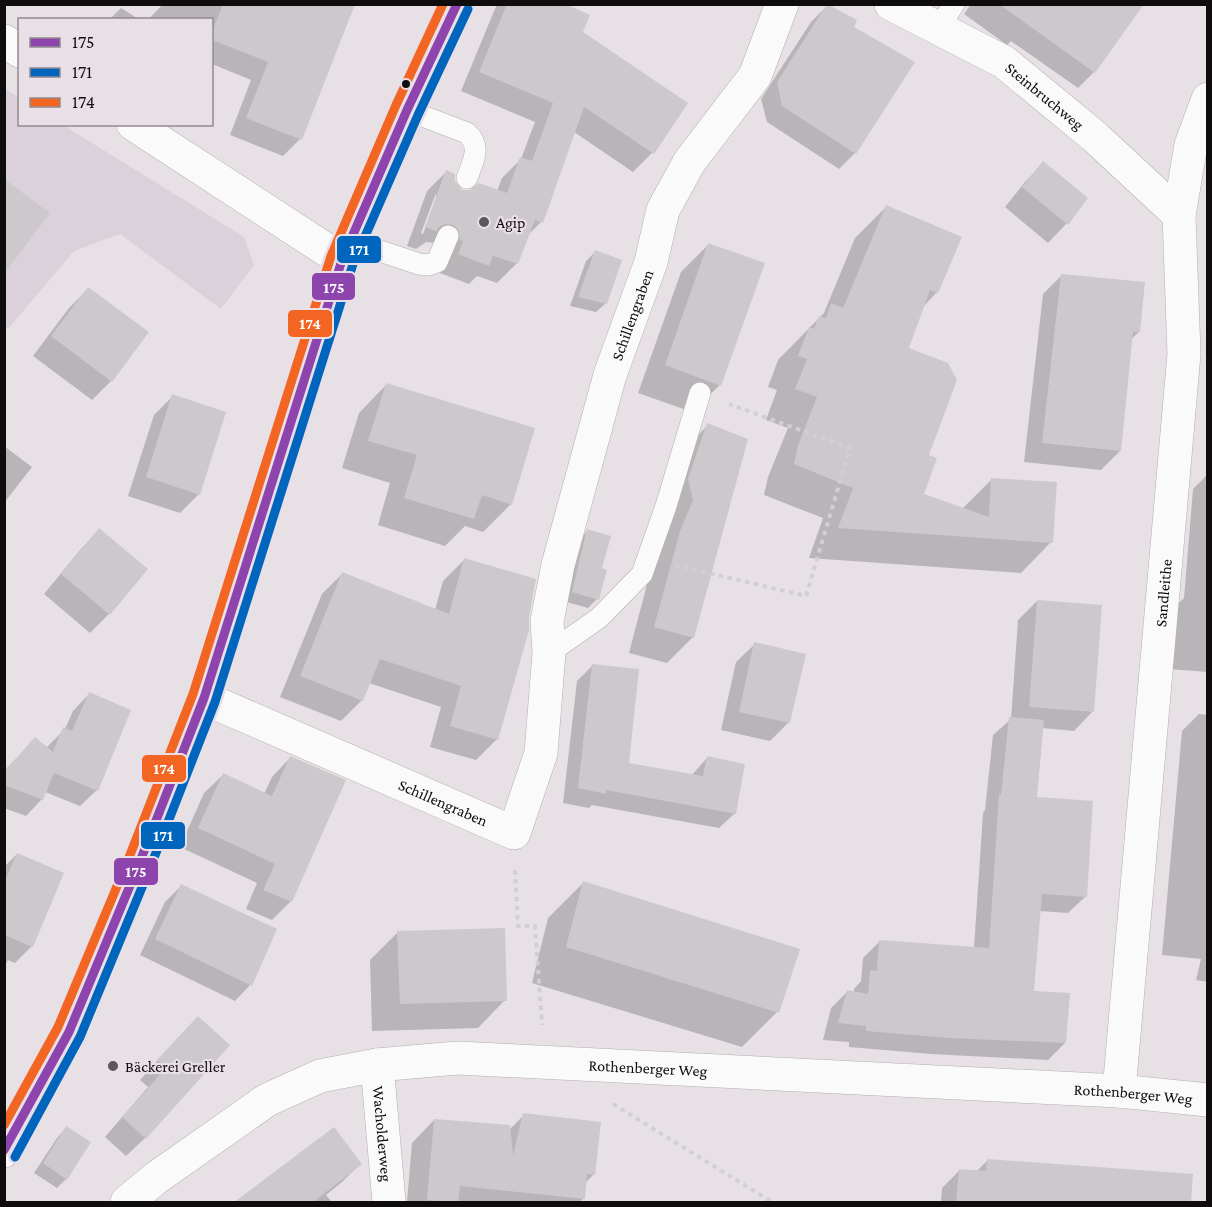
<svg xmlns="http://www.w3.org/2000/svg" width="1212" height="1207" viewBox="0 0 1212 1207" font-family="'Crimson Pro',serif">
  <style>
    .built { fill: #dbd1da }
    .shadow { fill: #0003; fill-rule: evenodd }
    .building { fill: #ccc8cc }
    .lines { fill: none; stroke-linecap: round; stroke-linejoin: round }
    .lane-casing { stroke: #b2aeb2; stroke-width: 22 }
    .street-casing { stroke: #b2aeb2; stroke-width: 34 }
    .secondary-casing { stroke: #b2aeb2; stroke-width: 34 }
    .path { stroke: #d1cfd1; stroke-width: 4; stroke-dasharray: 4.5 4.5; stroke-linecap: butt }
    .lane { stroke: #fbfafb; stroke-width: 21 }
    .street { stroke: #fbfafb; stroke-width: 33 }
    .secondary { stroke: #fbfafb; stroke-width: 33 }
    .bus-1-casing { stroke: #e9dfe7; stroke-width: 14 }
    .bus-2-casing { stroke: #e9dfe7; stroke-width: 14 }
    .bus-3-casing { stroke: #e9dfe7; stroke-width: 14 }
    .bus-1 { stroke: #8e44ad; stroke-width: 9 }
    .bus-2 { stroke: #0065bd; stroke-width: 9 }
    .bus-3 { stroke: #f26522; stroke-width: 9 }
    .bus-dot { fill: #0f0c0e; stroke: #e9dfe7; stroke-width: 2 }
    .poi-dot { fill: #5b575a; stroke: #e9dfe7; stroke-width: 2 }
    .labels { text-anchor: middle; dominant-baseline: central; stroke-width: 4.5; stroke-linejoin: round; paint-order: stroke }
    .street-label { font-size: 16px; fill: #0f0c0e; stroke: #e9dfe7 }
    .poi-label { font-size: 16px; fill: #0f0c0e; stroke: #e9dfe7; text-anchor: start }
    .line-badge { stroke: #e9dfe7; stroke-width: 2 }
    .badge-label { font-size: 16px; text-anchor: middle; font-weight: bold; fill: #fff }
  </style>
  <rect width="100%" height="100%" fill="#e7e1e6"/>
  <path class="built" d="M4,88L19,98L20,124L63,125L244,237L254,265L221,309L120,234L74,251L8,329L5,326Z"/>
  <path class="shadow" d="M166,4H355L300,139L283,156L230,135L251,80L212,64V20H148L162,5L164,6Z
    M497,4H563L581,33L686,103L652,153L633,172L574,132L541,222L526,237L516,264L497,283L477,276L469,284L440,273L445,260L434,243L426,242L416,249L407,246L427,191L446,172L461,191H497L502,178L521,159L535,122L461,91ZM436,193V200L423,234L421,233Z
    M971,4H1129L1138,11L1094,72L1078,88L1011,41L1007,45L964,14Z
    M827,6L852,27L855,153L839,169L767,122L761,99L811,22Z
    M121,8L140,20H109Z
    M1043,163L1086,199L1066,224L1048,243L1005,207L1025,182Z
    M886,207L937,292L923,307L907,349L927,456L922,495L962,509L992,479L1051,542L1021,573L809,558L823,518L764,495L768,477L788,428L766,420L777,390L768,387L778,360L824,313L855,238Z
    M708,245L720,385L692,412L638,393L681,272Z
    M595,252L606,303L596,312L570,306L586,261Z
    M1062,275L1139,332L1130,340L1120,451L1101,470L1024,462L1043,294Z
    M88,289L111,381L92,400L33,356L69,308Z
    M386,385L511,504L483,532L465,526L445,546L378,525L390,483L342,468L359,413Z
    M173,396L199,494L180,513L128,496L154,415Z
    M708,425L693,637L667,663L629,653L682,451Z
    M4,446L32,467L4,503Z
    M1208,474V672L1169,669L1173,609L1184,598L1193,489Z
    M99,530L146,569L109,614L90,633L44,594L81,549Z
    M588,531L600,569L597,599L588,608L563,601L578,540Z
    M464,560L497,739L476,760L430,747L441,707L369,683L362,700L341,721L280,697L322,594L343,573L435,610L443,581Z
    M1037,601L1092,712L1074,731L1042,728L1035,798L1085,897L1068,913L1039,911L1032,992L1065,1043L1048,1060L931,1054L849,1047V1042L823,1040L831,1008L847,992L854,993V989L861,981L863,958L880,941L974,948L983,813L985,810L993,735L1011,719L1018,620Z
    M755,644L789,722L770,741L721,730L736,662Z
    M592,666L628,764L691,776L707,758L735,813L719,828L592,805L589,808L563,803L577,681Z
    M89,694L97,790L80,806L45,792L42,799L26,816L4,808V771L35,739L46,748L65,729L73,711Z
    M1199,714L1208,715V982L1196,980L1201,959L1162,955L1182,731Z
    M290,758L291,901L272,920L246,909L257,883L180,847L204,793L223,775L264,794L272,777Z
    M17,854L32,946L15,963L8,960L4,967V867Z
    M583,883L777,1012L742,1047L532,983L548,918Z
    M181,886L250,985L235,1001L140,955L165,902Z
    M398,932L505,1000L478,1028L372,1031L370,960Z
    M179,1037L145,1138L126,1156L105,1137L148,1087L140,1080Z
    M524,1115L594,1174L585,1183L583,1199L579,1202H407L412,1143L434,1120L509,1130Z
    M66,1128V1179L57,1188L34,1173L57,1138Z
    M988,1160L1190,1202H941L942,1188L959,1171L976,1172Z
    M360,1164L342,1182L326,1195L332,1202H236Z"/>
  <path class="building" d="M223,4H355L302,140L246,118L268,62L212,40V32Z
    M507,4H566L590,15L583,32L688,103L654,154L584,107L543,223L535,220L518,264L493,256L489,266L458,254L463,241L460,240L458,229L453,225L446,224L440,226L436,231L425,227L446,170L455,174V181L462,190H470L479,183L507,193L520,157L532,161L553,103L479,72Z
    M827,4L857,20L854,27L915,62L856,154L782,106L777,82Z
    M999,4H1144L1095,73Z
    M1043,161L1088,198L1068,225L1022,187Z
    M4,179L50,213L4,274Z
    M886,205L962,237L938,293L930,290L909,348L948,363L957,380L929,455L937,458L924,494L989,517L991,478L1057,482L1053,543L838,528L853,488L794,464L798,445L817,397L795,389L807,359L798,356L809,327L814,329L819,316L826,318L831,303L843,308Z
    M708,243L765,263L721,386L665,365Z
    M595,250L622,260L607,304L578,297Z
    M1061,274L1145,282L1140,332H1133L1121,451L1042,443Z
    M88,287L149,332L112,382L51,336Z
    M386,383L535,428L512,505L482,495L474,519L404,498L417,455L368,441Z
    M172,394L226,412L200,495L146,477Z
    M707,423L748,439L694,638L654,627L680,531L693,500L688,479Z
    M99,528L148,569L110,615L61,574Z
    M587,529L611,536L602,568L607,570L599,600L572,592Z
    M464,558L536,579L529,617V630L498,740L450,726L461,686L380,659L363,701L300,676L342,572L449,614Z
    M1037,600L1102,605L1094,712L1029,707Z
    M754,642L806,654L790,723L739,712Z
    M592,664L639,669L629,763L703,776L707,756L745,764L736,814L606,790V794L578,788Z
    M89,692L131,710L98,791L54,773L43,800L4,785V772L35,737L53,752L63,727L72,731Z
    M1009,717L1044,720L1037,797L1093,801L1087,897L1042,894L1034,991L1070,993L1066,1043L949,1038L866,1031V1026L838,1023L847,990L868,994L870,970L877,971L879,940L989,948L999,794L1001,795Z
    M290,756L346,780L292,902L263,890L275,864L198,828L223,773L272,796Z
    M17,853L64,873L33,947L4,935V883Z
    M583,881L800,949L779,1013L566,947Z
    M181,884L277,929L252,986L155,939Z
    M505,928L507,1001L400,1004L397,931Z
    M198,1016L230,1045L146,1139L122,1117L166,1068L157,1060Z
    M523,1113L601,1122L595,1175L587,1174L585,1199L460,1186L458,1203L427,1200L434,1119L510,1125L513,1155Z
    M66,1126L91,1142L67,1180L43,1163Z
    M334,1127L362,1164L312,1203H233Z
    M987,1159L1193,1174L1191,1203H956L959,1169L986,1171Z"/>
  <g class="lines">
    <g class="lane-casing">
      <path id="lane" d="M939,28L954,4
        M407,110L467,133C482,147 473,161 467,178
        M350,241L419,264L428,265L437,262L448,236
        M549,653L599,618L642,574L666,506L700,393"/>
    </g>
    <g class="street-casing">
      <g id="street">
        <path id="s1" d="M891,4L1004,62L1095,137L1179,215"/>
        <path d="M4,41L20,51"/>
        <path d="M133,124L342,260"/>
        <path id="s2" d="M204,698L514,833L541,753L549,653L547,621L558,565L610,375L651,262L663,210L690,161L755,76L782,4"/>
        <path id="s3" d="M377,1065L389,1202"/>
        <path id="s4" d="M1119,1091L1184,354L1179,215L1191,145L1208,99"/>
        <path id="s5" d="M127,1202L156,1178L267,1100L320,1076L377,1065L457,1058L1119,1091L1208,1100"/>
      </g>
    </g>
    <g class="secondary-casing">
      <path id="secondary" d="M4,1151L69,1032L139,864L204,698L342,260L407,110L457,4"/>
    </g>
    <path class="path" d="M675,565L806,596L850,448L729,404
      M515,870L518,926H535L542,1025
      M613,1104L772,1202"/>
    <use href="#lane" class="lane"/>
    <use href="#street" class="street"/>
    <use href="#secondary" class="secondary"/>
    <g class="bus-1-casing">
      <path id="bus-1" d="M4,1150L69,1032L139,864L204,698L342,260L407,110L457,4"/>
    </g>
    <g class="bus-2-casing">
      <path id="bus-2" d="M15,1157L80,1037L150,868L215,702L353,264L418,115L468,9"/>
    </g>
    <g class="bus-3-casing">
      <path id="bus-3" d="M4,1125L58,1027L128,860L193,694L331,256L396,105L443,4"/>
    </g>
    <use href="#bus-1" class="bus-1"/>
    <use href="#bus-2" class="bus-2"/>
    <use href="#bus-3" class="bus-3"/>
  </g>
  <circle class="bus-dot" cx="406" cy="84" r="5"/>
  <g class="poi-dot">
    <circle cx="484" cy="222" r="6"/>
    <circle cx="113" cy="1066" r="6"/>
  </g>
  <g class="labels">
    <g class="street-label">
      <text stroke="none"><textPath href="#s1" startOffset="180">Steinbruchweg</textPath></text>
      <text stroke="none"><textPath href="#s2" startOffset="873">Schillengraben</textPath></text>
      <text stroke="none"><textPath href="#s4" startOffset="500">Sandleithe</textPath></text>
      <text stroke="none"><textPath href="#s2" startOffset="261">Schillengraben</textPath></text>
      <text stroke="none"><textPath href="#s5" startOffset="561">Rothenberger Weg</textPath></text>
      <text stroke="none"><textPath href="#s5" startOffset="1047">Rothenberger Weg</textPath></text>
      <text stroke="none"><textPath href="#s3" startOffset="69">Wacholderweg</textPath></text>
    </g>
    <g class="poi-label">
      <text x="496" y="222">Agip</text>
      <text x="125" y="1066">Bäckerei Greller</text>
    </g>
  </g>
  <g class="line-badge">
    <rect x="336" y="235" width="46" height="29" rx="6" fill="#0065bd"/>
    <rect x="311" y="272" width="45" height="29" rx="6" fill="#8e44ad"/>
    <rect x="287" y="309" width="46" height="29" rx="6" fill="#f26522"/>
    <rect x="141" y="754" width="46" height="29" rx="6" fill="#f26522"/>
    <rect x="140" y="821" width="46" height="29" rx="6" fill="#0065bd"/>
    <rect x="113" y="857" width="46" height="29" rx="6" fill="#8e44ad"/>
  </g>
  <g class="badge-label">
    <text x="359" y="255">171</text>
    <text x="334" y="293">175</text>
    <text x="310" y="329">174</text>
    <text x="164" y="774">174</text>
    <text x="163" y="841">171</text>
    <text x="136" y="877">175</text>
  </g>
  <rect width="1212" height="1207" fill="none" stroke="#0f0c0e" stroke-width="12"/>
  <rect x="18" y="18" width="195" height="108" fill="#e9dfe7" stroke="#928b90" stroke-width="1.5"/>
  <rect x="30" y="38" width="30" height="9" fill="#8e44ad" stroke="#928b90" stroke-width="1.5"/>
  <text x="72" y="48" font-size="18" fill="#0f0c0e">175</text>
  <rect x="30" y="68" width="30" height="9" fill="#0065bd" stroke="#928b90" stroke-width="1.5"/>
  <text x="72" y="78" font-size="18" fill="#0f0c0e">171</text>
  <rect x="30" y="98" width="30" height="9" fill="#f26522" stroke="#928b90" stroke-width="1.5"/>
  <text x="72" y="108" font-size="18" fill="#0f0c0e">174</text>
</svg>
